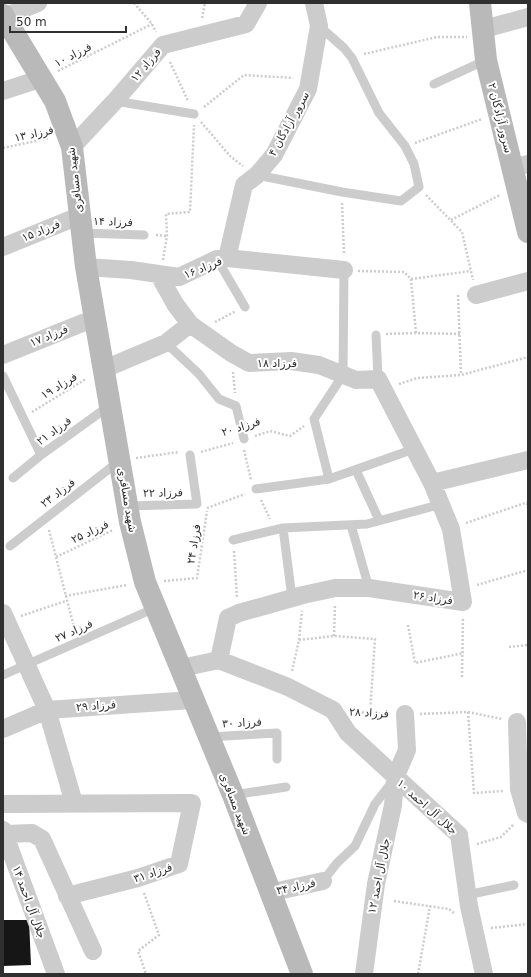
<svg xmlns="http://www.w3.org/2000/svg" width="531" height="977" viewBox="0 0 531 977" font-family="'DejaVu Sans',Cairo,sans-serif">
  <style>
    .building { fill: #161616 }
    .lines { fill: none; stroke-linecap: round; stroke-linejoin: round }
    .path { stroke: #ccc; stroke-width: 2.5; stroke-dasharray: 2 2; stroke-linecap: butt }
    .lane { stroke: #ccc; stroke-width: 9 }
    .street { stroke: #ccc; stroke-width: 18 }
    .secondary { stroke: #b9b9b9; stroke-width: 22 }
    .labels { text-anchor: middle; dominant-baseline: central; stroke-width: 4; stroke-linejoin: round; paint-order: stroke }
    .street-label { font-size: 11px; fill: #2f2f2f; stroke: #fff }
  </style>
  <rect width="100%" height="100%" fill="#fff"/>
  <path class="building" d="M3,920H29L31,965L3,966Z"/>
  <g class="lines">
    <path class="path" d="M134,3L152,24L156,32
      M202,18L205,3
      M364,54L437,37H467
      M170,62L188,101
      M58,71L152,24
      M204,107L244,75L293,78
      M201,122L230,156L243,166
      M415,143L482,119
      M3,148L50,138
      M426,195L462,232L473,280
      M342,203L344,254
      M451,220L500,195
      M156,235L167,236
      M163,260L167,236L166,214L190,212L194,125
      M358,271L404,272L411,279L471,271
      M411,279L416,333
      M458,295L461,375
      M215,322L236,311
      M386,334L416,333L460,334
      M233,372L235,393
      M399,384L417,378L461,375L528,357
      M32,412L86,379
      M255,436L270,431L290,436L304,426
      M244,450L251,480
      M201,452L233,443
      M136,458L179,452
      M261,500L270,519
      M527,503L528,509
      M207,508L245,494
      M466,523L528,502
      M49,530L75,631
      M234,551L237,598
      M56,557L113,530
      M164,581L197,578L207,511
      M477,585L528,570
      M65,596L127,585
      M21,616L66,601
      M408,625L415,663L464,653
      M334,636L335,604
      M299,640L334,636L375,639L370,713
      M509,647L528,645
      M292,671L299,640L302,611
      M462,677L463,617
      M354,712L389,714
      M468,712L474,793L503,791
      M420,714L468,712L502,719
      M477,844L501,837L514,824
      M144,893L159,935L138,951L146,974
      M394,901L449,909L454,913
      M491,928L528,924
      M418,974L430,906"/>
    <path class="lane" d="M434,84L486,60
      M115,101L194,114
      M257,175L342,192L401,201L419,187L414,164L405,146L379,113L352,58L344,48L319,26
      M82,233L144,235
      M217,259L245,307
      M344,270L343,375L314,419L329,479L414,449
      M376,335L378,379
      M166,343L199,374L219,399L236,406L244,439
      M3,376L41,455
      M356,470L379,520
      M13,478L41,455L109,406
      M256,489L329,479
      M128,506L197,504L190,455
      M351,525L369,588
      M283,528L292,598
      M233,540L283,528L367,524L442,504
      M10,546L118,462
      M3,675L155,608
      M209,737L277,733V759
      M233,795L286,787
      M323,881L337,863L355,846L375,804L392,782
      M467,895L514,885"/>
    <path class="street" d="M4,17L38,3
      M484,29L528,17
      M3,91L43,78
      M72,147L115,101L163,45L246,24L258,3
      M512,168L528,164
      M3,247L79,216
      M227,258L244,185L257,175L274,155L308,89L319,26L314,3
      M86,267L131,270L179,277L217,259L227,258L344,270
      M159,275L175,304L190,324
      M476,295L528,281
      M3,355L95,318
      M104,369L166,343L190,324L231,353L249,363L291,361L319,365L356,380L378,379L432,483
      M3,613L47,710L74,803
      M219,660L228,618L239,613L303,595L335,588H369L463,602L451,529L432,483L528,460
      M219,660L288,687L333,710L348,733L459,835L469,906L484,974
      M181,668L219,660
      M517,722L519,789L526,813L528,814
      M3,729L47,710L192,700
      M3,804L192,803L179,864L138,878L67,896
      M3,830L56,974
      M5,834L32,833L42,839L93,951
      M269,893L323,881
      M364,974L376,884L393,805L395,778L407,750L405,714"/>
    <path class="secondary" d="M480,3L486,60L528,232
      M3,15L55,101L72,147L86,267L130,522L145,582L233,795L302,974"/>
  </g>
  <g class="labels">
    <g class="street-label">
      <text transform="translate(73 55) rotate(-27)">فرزاد ۱۰</text>
      <text transform="translate(146 65) rotate(-50)">فرزاد ۱۲</text>
      <text transform="translate(500 118) rotate(76)">سرور آزادگان ۲</text>
      <text transform="translate(289 124) rotate(-61)">سرور آزادگان ۴</text>
      <text transform="translate(34 134) rotate(-12)">فرزاد ۱۳</text>
      <text transform="translate(75 180) rotate(-97)">شهید مسافری</text>
      <text transform="translate(113 222) rotate(2)">فرزاد ۱۴</text>
      <text transform="translate(41 231) rotate(-22)">فرزاد ۱۵</text>
      <text transform="translate(203 268) rotate(-22)">فرزاد ۱۶</text>
      <text transform="translate(49 336) rotate(-22)">فرزاد ۱۷</text>
      <text x="277" y="363">فرزاد ۱۸</text>
      <text transform="translate(59 386) rotate(-31)">فرزاد ۱۹</text>
      <text transform="translate(241 427) rotate(-17)">فرزاد ۲۰</text>
      <text transform="translate(54 431) rotate(-36)">فرزاد ۲۱</text>
      <text transform="translate(58 493) rotate(-37)">فرزاد ۲۳</text>
      <text transform="translate(163 493) rotate(-1)">فرزاد ۲۲</text>
      <text transform="translate(127 500) rotate(80)">شهید مسافری</text>
      <text transform="translate(90 532) rotate(-25)">فرزاد ۲۵</text>
      <text transform="translate(194 544) rotate(-81)">فرزاد ۲۴</text>
      <text transform="translate(433 598) rotate(9)">فرزاد ۲۶</text>
      <text transform="translate(74 631) rotate(-24)">فرزاد ۲۷</text>
      <text transform="translate(96 706) rotate(-4)">فرزاد ۲۹</text>
      <text transform="translate(369 713) rotate(3)">فرزاد ۲۸</text>
      <text transform="translate(242 723) rotate(-3)">فرزاد ۳۰</text>
      <text transform="translate(235 804) rotate(68)">شهید مسافری</text>
      <text transform="translate(427 807) rotate(42)">جلال آل احمد ۱۰</text>
      <text transform="translate(153 873) rotate(-18)">فرزاد ۳۱</text>
      <text transform="translate(379 876) rotate(-79)">جلال آل احمد ۱۲</text>
      <text transform="translate(296 887) rotate(-12)">فرزاد ۳۴</text>
      <text transform="translate(29 902) rotate(70)">جلال آل احمد ۱۴</text>
    </g>
  </g>
  <rect width="531" height="977" fill="none" stroke="#2f2f2f" stroke-width="8"/>
  <path d="M10 26v6h116v-6" fill="none" stroke="#2f2f2f" stroke-width="2"/>
  <text x="16" y="26" font-size="12" fill="#2f2f2f" stroke="#ffffff" stroke-width="3" paint-order="stroke">50 m</text>
</svg>
